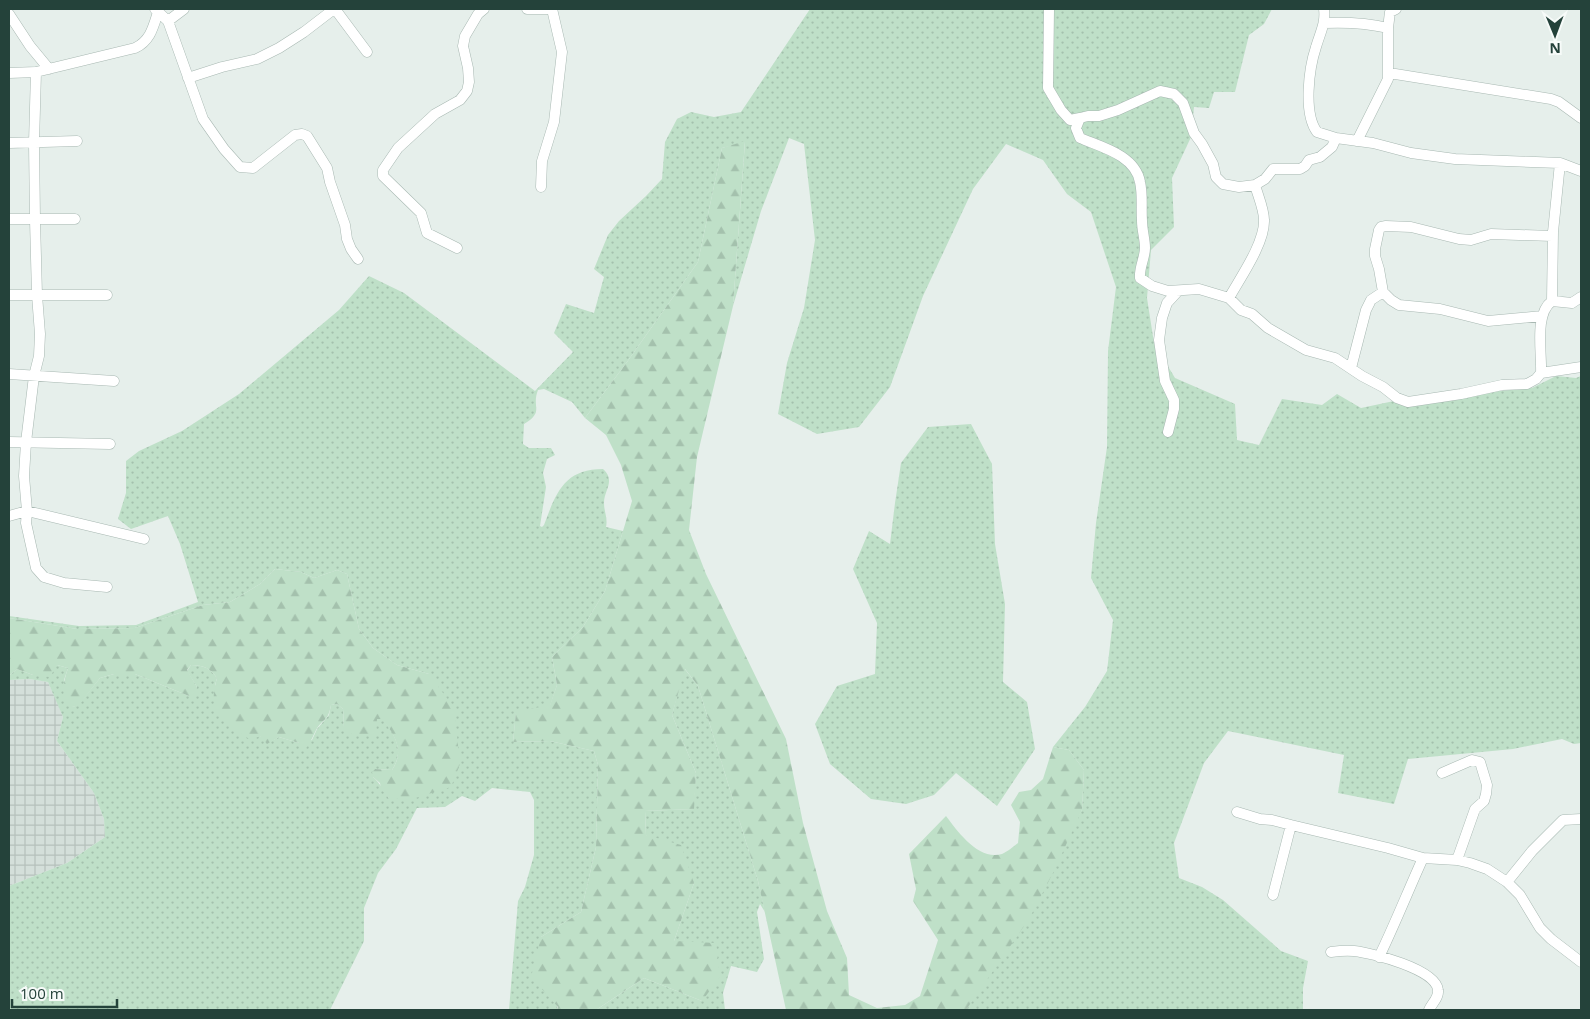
<svg xmlns="http://www.w3.org/2000/svg" width="1590" height="1019" viewBox="0 0 1590 1019" font-family="'Open Sans',sans-serif">
  <style>
    .industrial { fill: url(#industrial-grid) }
    .grass { fill: url(#grass-dots) }
    .forest { fill: url(#forest-firs) }
    .lines { fill: none; stroke-linecap: round; stroke-linejoin: round }
    .minor-casing { stroke: #a8b8b2; stroke-width: 11 }
    .minor { stroke: #fff; stroke-width: 10 }
  </style>
  <defs>
    <pattern id="industrial-grid" width="8" height="8" patternUnits="userSpaceOnUse" patternTransform="scale(1.25)"><rect width="8" height="8" fill="#d4dfda"/><path d="M0 4h8M4 0v8" fill="none" stroke="#b6c1bc"/></pattern>
    <pattern id="grass-dots" width="8" height="8" patternUnits="userSpaceOnUse" patternTransform="scale(1.25)"><rect width="8" height="8" fill="#bfe0c8"/><path d="M2 2h.1M6 6h.1" fill="none" stroke="#a4c1ad" stroke-width="1.8" stroke-linecap="round"/></pattern>
    <pattern id="forest-firs" width="22" height="20" patternUnits="userSpaceOnUse" patternTransform="scale(1.25)"><rect width="22" height="20" fill="#bfe0c8"/><path d="M5 1l3.5 6h-7zM16 11l3.5 6h-7z" fill="#a4c1ad"/></pattern>
  </defs>
  <rect width="100%" height="100%" fill="#e6efeb"/>
  <path class="industrial" d="M29,679L48,682L58,704L63,717L57,741L94,793L104,819L105,837L67,863L9,886V680Z"/>
  <path class="grass" d="M810,9H1272L1264,24L1249,35L1235,92H1214L1209,108L1194,107L1191,137L1172,178L1174,227L1151,250L1147,298L1154,343L1175,378L1235,404L1237,440L1259,445L1282,399L1322,405L1337,394L1361,408L1394,401L1532,388L1556,376L1576,378L1581,376V743L1574,744L1562,739L1513,749L1408,759L1394,804L1338,793L1344,755L1228,731L1204,763L1174,843L1179,878L1202,887L1223,900L1281,951L1308,961L1303,988V1010H966L982,984L1082,810L1084,770L1069,750L1053,747L1085,707L1107,671L1113,620L1091,578L1096,523L1107,447L1108,351L1116,287L1091,212L1067,194L1043,160L1006,144L973,189L923,296L890,387L859,427L817,434L778,414L787,363L804,308L815,240L804,144L789,138L761,211L733,306L745,142L722,148L698,262L627,362L585,418L572,402L544,389L538,390C531,408 545,411 524,424L523,444L529,448H551L555,455L547,459L543,473L546,487L540,526L542,527L544,525C556,493 564,469 603,469C616,481 604,490 604,503C604,512 608,518 606,527L623,531L605,591L583,627L552,657L557,685L550,706L516,713L513,742L550,741L594,751L598,765L596,847L581,912L541,937L558,1010H509L518,901L525,887L534,855V800L530,792L492,788L475,801L462,796L445,807L417,808L396,849L378,873L364,908V941L330,1010H9V886L67,863L105,837L104,819L94,793L57,741L63,717L48,682L29,679L9,680V676L17,669L33,675L57,665L68,668L64,680L73,707L79,704L100,678L114,674H135L189,696L197,687L187,671L191,665C203,665 210,668 217,678L215,685L260,736L271,741L279,737L299,743L312,740L317,729L329,715L331,705L337,704L343,709L344,727L377,719H383C395,736 405,750 392,770L375,769L373,777C380,783 383,790 389,798L429,674L397,665L373,648L359,629L347,574L337,570L314,578L301,572L275,569L260,584L230,602L203,605L135,628L77,629L9,618V616L79,626L136,625L198,602L180,544L168,516L131,529L118,519L126,493V461L139,451L182,431L239,394L339,310L369,276L404,293L535,391L573,352L554,333L566,304L594,313L604,277L594,269L608,235L619,221L646,196L662,179L665,142L677,119L691,112L714,117L741,112Z
    M971,424L992,464L995,544L1005,604L1003,682L1027,702L1035,749L997,806L956,773L934,795L906,804L871,799L830,764L815,724L837,686L875,674L877,623L853,569L869,531L890,544L895,503L901,463L928,427Z
    M684,668L698,686L758,881L765,912L760,904L757,912L764,959L757,972L731,966L723,993L725,1010H596L644,978L702,1001L674,941L694,883L646,835L645,811L693,809L696,773L672,715Z"/>
  <path class="forest" d="M745,141L733,306L697,457L689,530L706,574L786,739L803,823L827,911L847,958L849,995L877,1008L905,1005L920,996L938,940L913,901L916,889L909,854L946,816C958,832 979,861 1002,854C1007,852 1014,846 1018,843L1020,822L1011,805L1019,792L1031,790L1043,779L1053,747L1069,750L1084,770L1082,810L1054,871L1029,919L966,1010H786L758,881L698,686L685,669L672,715L696,773L694,809L645,811L646,835L681,845L694,883L674,941L716,943L720,977L702,1001L644,978L596,1010H558V1007L531,977L541,937L581,912L596,847L598,765L594,751L550,741L513,742L516,712L550,705L557,685L552,657L583,627L605,591L632,501L621,465L606,435L585,418L627,362L698,262L722,148Z
    M275,569L301,572L314,578L337,570L347,574L359,629L373,648L397,665L429,674L454,708L460,764L451,787L409,800L389,798L381,789L380,783L373,777L372,772L375,769L392,770C405,751 395,735 382,719H377L376,733L372,736L352,734L344,727L343,709L337,704L331,705C328,722 323,718 316,730C313,736 311,742 306,748L299,743L279,737L267,744L260,736L251,740C224,722 206,715 217,678C210,668 203,665 191,665L187,670L197,687L195,694L189,696L135,674H114L100,678L79,705L73,707L65,702C62,688 64,680 68,668L57,665L50,677L33,675L17,669L9,676V618L77,629L135,628L203,605L230,602L260,584Z"/>
  <g class="lines">
    <g class="minor-casing">
      <path id="minor" d="M155,9L168,21L203,119L224,149L240,167L253,168L295,135L302,134L307,136L327,168L330,182L345,225L347,239L351,249L358,259
        M335,9L367,52
        M527,9H552
        M1049,9L1048,88L1061,110L1070,120L1080,118
        M1324,9C1326,23 1320,33 1316,47C1309,68 1303,113 1317,132L1336,138L1373,143L1411,153L1455,159L1560,163L1581,171
        M9,14L30,46L49,69
        M168,21L184,9
        M1324,23C1347,22 1367,23 1388,28L1390,12L1396,9
        M36,72L34,143L35,220L37,295L40,334L39,356L34,376L26,442L24,476L27,511L26,523L36,568L44,577L64,583L107,587
        M9,73L36,72L135,48C150,41 153,28 158,12
        M1389,73L1551,99L1559,102L1581,118
        M188,78L222,67L257,59L279,48L304,32L334,9
        M1336,138L1332,147L1320,157L1309,160L1305,166L1300,169H1273L1265,179L1255,185L1239,187L1223,184L1216,177L1213,164L1202,144L1194,133L1183,103L1174,94L1160,91L1118,110L1099,116H1088L1080,118L1076,128L1080,138C1101,147 1135,155 1140,182C1143,195 1141,207 1142,221C1142,230 1145,239 1145,248C1145,258 1139,267 1140,278L1152,286L1168,291L1199,289L1229,298L1241,310L1252,314L1268,328L1306,350L1335,358L1362,376L1383,387L1397,398L1408,402L1461,394L1502,385L1527,384L1536,379L1541,373C1542,352 1534,314 1552,301L1572,303L1581,297
        M1357,141L1388,79V28
        M9,143L77,141
        M541,187L542,161L554,122L562,52L552,9
        M9,219H75
        M457,248L427,233L421,213L383,176V170L398,148L435,114L460,100L467,91L469,82L468,68L463,46L465,36L478,14L484,9
        M9,295H107
        M1229,298C1240,278 1265,243 1264,220C1264,209 1258,196 1255,185
        M1552,301L1553,232L1560,163
        M1542,316L1488,321L1440,309L1399,305L1391,300L1383,292L1379,269L1375,256V249L1379,230L1381,227L1386,226L1411,227L1459,239L1471,240L1491,234L1552,236
        M1351,368L1366,310L1371,300L1383,292
        M1541,373L1581,367
        M9,374L114,381
        M1168,432L1174,409V400L1165,381L1159,340L1162,318L1167,303L1178,291
        M9,442L110,444
        M9,516L27,511L144,539
        M1442,773L1472,760L1480,762L1487,785L1486,794L1484,801L1475,809L1457,860
        M1237,812L1260,819L1272,820L1291,825
        M1507,882L1532,851L1563,820L1581,819
        M1273,895L1291,825L1388,848L1423,858L1457,860L1470,863L1487,869L1507,882L1520,895L1540,928L1551,939L1581,962
        M1331,952C1338,951 1346,950 1354,951C1372,953 1436,969 1438,990C1439,998 1432,1003 1429,1010
        M1379,957C1395,924 1408,891 1423,858"/>
    </g>
    <use href="#minor" class="minor"/>
  </g>
  <rect width="1590" height="1019" fill="none" stroke="#24423a" stroke-width="20"/>
  <g transform="translate(1555 35) rotate(179)" stroke="#f7fbf9" stroke-width="4" paint-order="stroke">
  <path d="M0-4L9 19L0 12L-9 19Z" fill="#24423a"/>
  <text y="-8" font-size="14" font-weight="bold" text-anchor="middle" fill="#24423a">N</text>
  </g>
  <path d="M12 999v8h105v-8" fill="none" stroke="#24423a" stroke-width="2.5"/>
  <text x="20" y="999" font-size="15" fill="#24423a" stroke="#f7fbf9" stroke-width="4" paint-order="stroke">100 m</text>
</svg>
